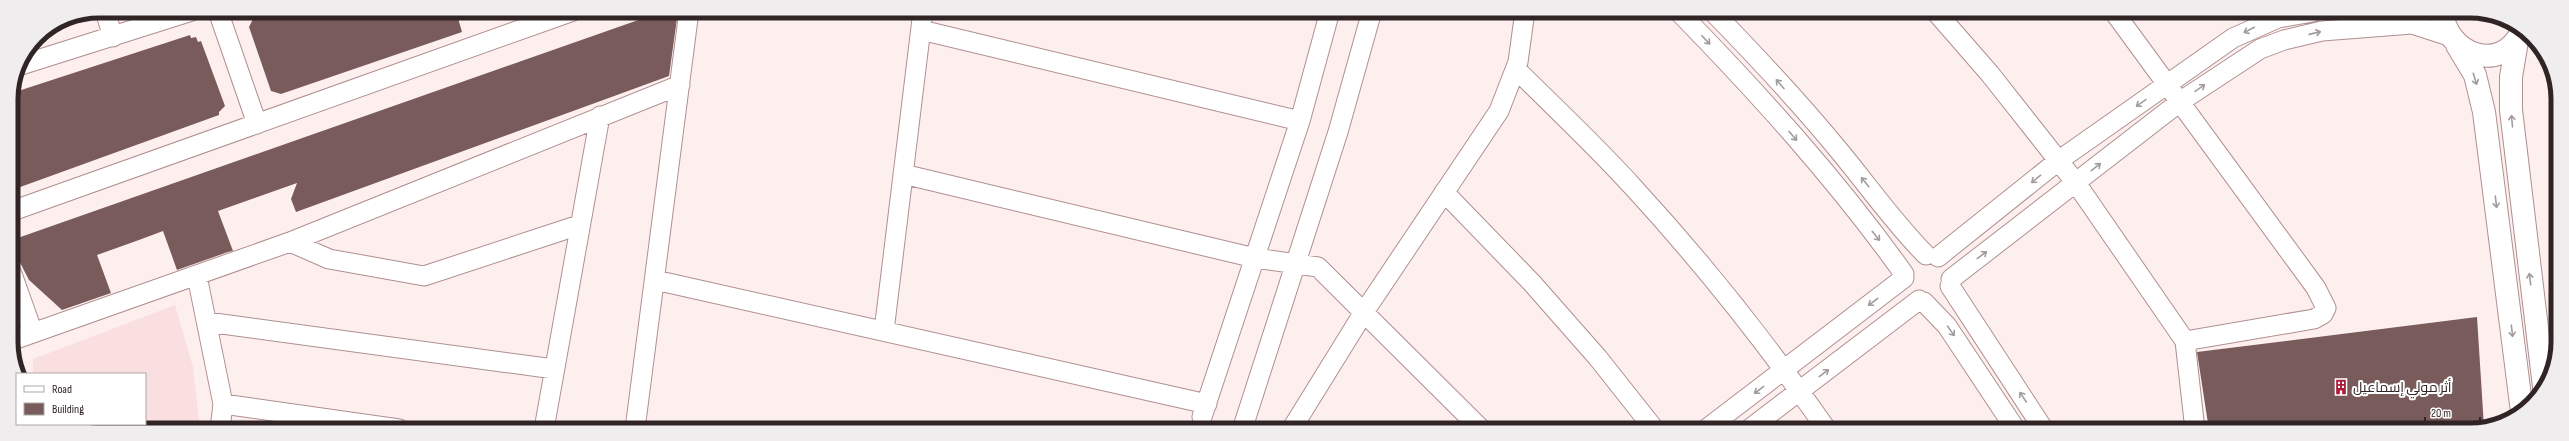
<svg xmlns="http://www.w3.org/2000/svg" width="2569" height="441" viewBox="0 0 2569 441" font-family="'Sofia Sans Condensed',Cairo,sans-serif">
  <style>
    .built { fill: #fadfe0 }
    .building { fill: #795b5c }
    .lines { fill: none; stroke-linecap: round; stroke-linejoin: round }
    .minor-casing { stroke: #b08f90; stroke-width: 21 }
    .trunk-casing { stroke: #b08f90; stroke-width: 24 }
    .minor { stroke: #fff; stroke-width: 19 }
    .trunk { stroke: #fff; stroke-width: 22 }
    .oneway { stroke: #a29c9c }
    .labels { text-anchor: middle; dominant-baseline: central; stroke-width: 4; stroke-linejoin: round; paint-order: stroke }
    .poi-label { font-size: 14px; fill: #312424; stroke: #fff; text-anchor: start }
    .rim { fill: none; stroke: #312424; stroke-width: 5 }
  </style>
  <rect width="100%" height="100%" fill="#feefef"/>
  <path class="built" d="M175,305L193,367L200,429H87L77,424H145V374H33V359Z"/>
  <path class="building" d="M271,11H456L462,32L281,94L271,91L249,27L254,17Z
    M664,11H678L669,76L296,212L291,199L297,183L218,211L233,251L228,252L177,270L163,231L139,240L97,255L111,293L62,310L29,280L12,247V240Z
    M190,35L191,38L196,37L198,42L201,41L225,106L219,112V115L12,190V93Z
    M2477,317L2484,427L2470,430H2341L2340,422L2260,430H2209L2197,352Z"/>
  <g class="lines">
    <g class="minor-casing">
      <path id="minor" d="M105,11L113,37
        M218,11L257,124
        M1679,12C1759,94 1837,180 1904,274
        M1713,12C1757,57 1801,104 1841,153C1869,187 1895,224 1926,255
        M1936,12L1990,74L2076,183L2185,341L2195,430
        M2114,12L2316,288L2326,308L2323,314L2314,319L2185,341
        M921,30L1300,121
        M18,66L192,11
        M1516,69C1555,108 1596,146 1633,187C1703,263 1768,345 1827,430
        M903,174L1255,258L1318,267L1482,430
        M1444,192L1532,283L1598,358L1655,430
        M12,211L573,11
        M290,242L329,259L424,276L579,225
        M1938,257L2058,161L2233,38L2278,18L2313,12
        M12,274L33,333
        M197,276L223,404L220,429
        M1951,279L2181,101L2260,49L2284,40L2322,31L2412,24L2449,36
        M655,280L1207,404
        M1950,286L2044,430
        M1924,302L1947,326L2016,430
        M207,322L554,369
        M884,331L923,11
        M13,340L290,242L680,85
        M223,404L399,429
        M1202,417L1300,121L1330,11
        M544,429L600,116
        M635,429L689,11
        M1242,430L1338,132L1372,11
        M1291,430L1364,312L1499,111L1518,62L1525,11
        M1705,430L1904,278
        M1748,430L1919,300"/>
    </g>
    <g class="trunk-casing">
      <path id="trunk" d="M2442,12C2447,55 2500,74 2521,33
        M2517,41L2511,77V110L2544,387
        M2457,45L2475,75L2484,112L2522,412"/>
    </g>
    <use href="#minor" class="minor"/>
    <use href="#trunk" class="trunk"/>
  </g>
  <defs><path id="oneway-shaft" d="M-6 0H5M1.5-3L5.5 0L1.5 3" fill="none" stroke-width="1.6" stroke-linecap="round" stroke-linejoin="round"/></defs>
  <g class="oneway">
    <use href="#oneway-shaft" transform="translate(2249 30) rotate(153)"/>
    <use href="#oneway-shaft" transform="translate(2315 33) rotate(-13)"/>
    <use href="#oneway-shaft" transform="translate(1706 40) rotate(46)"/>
    <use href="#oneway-shaft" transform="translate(2475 79) rotate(73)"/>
    <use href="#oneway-shaft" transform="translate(1780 84) rotate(-131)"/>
    <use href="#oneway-shaft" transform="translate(2200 88) rotate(-35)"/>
    <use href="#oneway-shaft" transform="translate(2141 103) rotate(145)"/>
    <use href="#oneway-shaft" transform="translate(2512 121) rotate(-95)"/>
    <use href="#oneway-shaft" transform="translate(1793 136) rotate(49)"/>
    <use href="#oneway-shaft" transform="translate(2096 167) rotate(-38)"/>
    <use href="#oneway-shaft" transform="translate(2036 179) rotate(141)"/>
    <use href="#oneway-shaft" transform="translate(1865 182) rotate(-129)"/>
    <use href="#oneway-shaft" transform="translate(2496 202) rotate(83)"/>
    <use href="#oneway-shaft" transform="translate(1876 236) rotate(51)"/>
    <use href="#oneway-shaft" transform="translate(1982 255) rotate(-37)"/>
    <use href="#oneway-shaft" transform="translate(2530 279) rotate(-97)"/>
    <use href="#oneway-shaft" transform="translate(1873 302) rotate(143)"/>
    <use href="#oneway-shaft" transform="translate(1951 331) rotate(55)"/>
    <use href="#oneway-shaft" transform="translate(2512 331) rotate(83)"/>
    <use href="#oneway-shaft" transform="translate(1824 373) rotate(-37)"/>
    <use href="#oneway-shaft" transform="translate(1759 390) rotate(143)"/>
    <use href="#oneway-shaft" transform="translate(2023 397) rotate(-124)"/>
  </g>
  <defs>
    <g id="building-bare" transform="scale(1.2)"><path d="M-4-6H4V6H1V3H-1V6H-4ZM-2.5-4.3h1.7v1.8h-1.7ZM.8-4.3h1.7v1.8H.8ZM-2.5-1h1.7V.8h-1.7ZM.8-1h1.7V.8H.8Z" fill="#ad1939" stroke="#fff" stroke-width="2.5" paint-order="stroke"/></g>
  </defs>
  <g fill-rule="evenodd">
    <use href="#building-bare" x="2341" y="387"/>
  </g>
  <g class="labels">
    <g class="poi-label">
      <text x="2353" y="387">أثر مولي إسماعيل</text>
    </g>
  </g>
  <path d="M0 0H2569V441H0ZM99 18H2470A81 81 0 0 1 2551 99V342A81 81 0 0 1 2470 423H99A81 81 0 0 1 18 342V99A81 81 0 0 1 99 18Z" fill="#efeded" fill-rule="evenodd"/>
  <path class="rim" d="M99 18H2470A81 81 0 0 1 2551 99V342A81 81 0 0 1 2470 423H99A81 81 0 0 1 18 342V99A81 81 0 0 1 99 18Z"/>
  <rect x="16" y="373" width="130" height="52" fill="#ffffff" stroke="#ada7a7"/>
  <rect x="24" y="386" width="20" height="6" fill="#ffffff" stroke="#ada7a7"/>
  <text x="52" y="393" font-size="12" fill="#312424">Road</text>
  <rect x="24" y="403" width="20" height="12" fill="#795b5c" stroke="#ada7a7"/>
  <text x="52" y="413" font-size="12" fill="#312424">Building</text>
  <path d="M2425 417v6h55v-6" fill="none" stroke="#312424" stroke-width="2"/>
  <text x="2431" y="417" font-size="12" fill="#312424" stroke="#ffffff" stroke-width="3" paint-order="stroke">20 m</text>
</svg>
